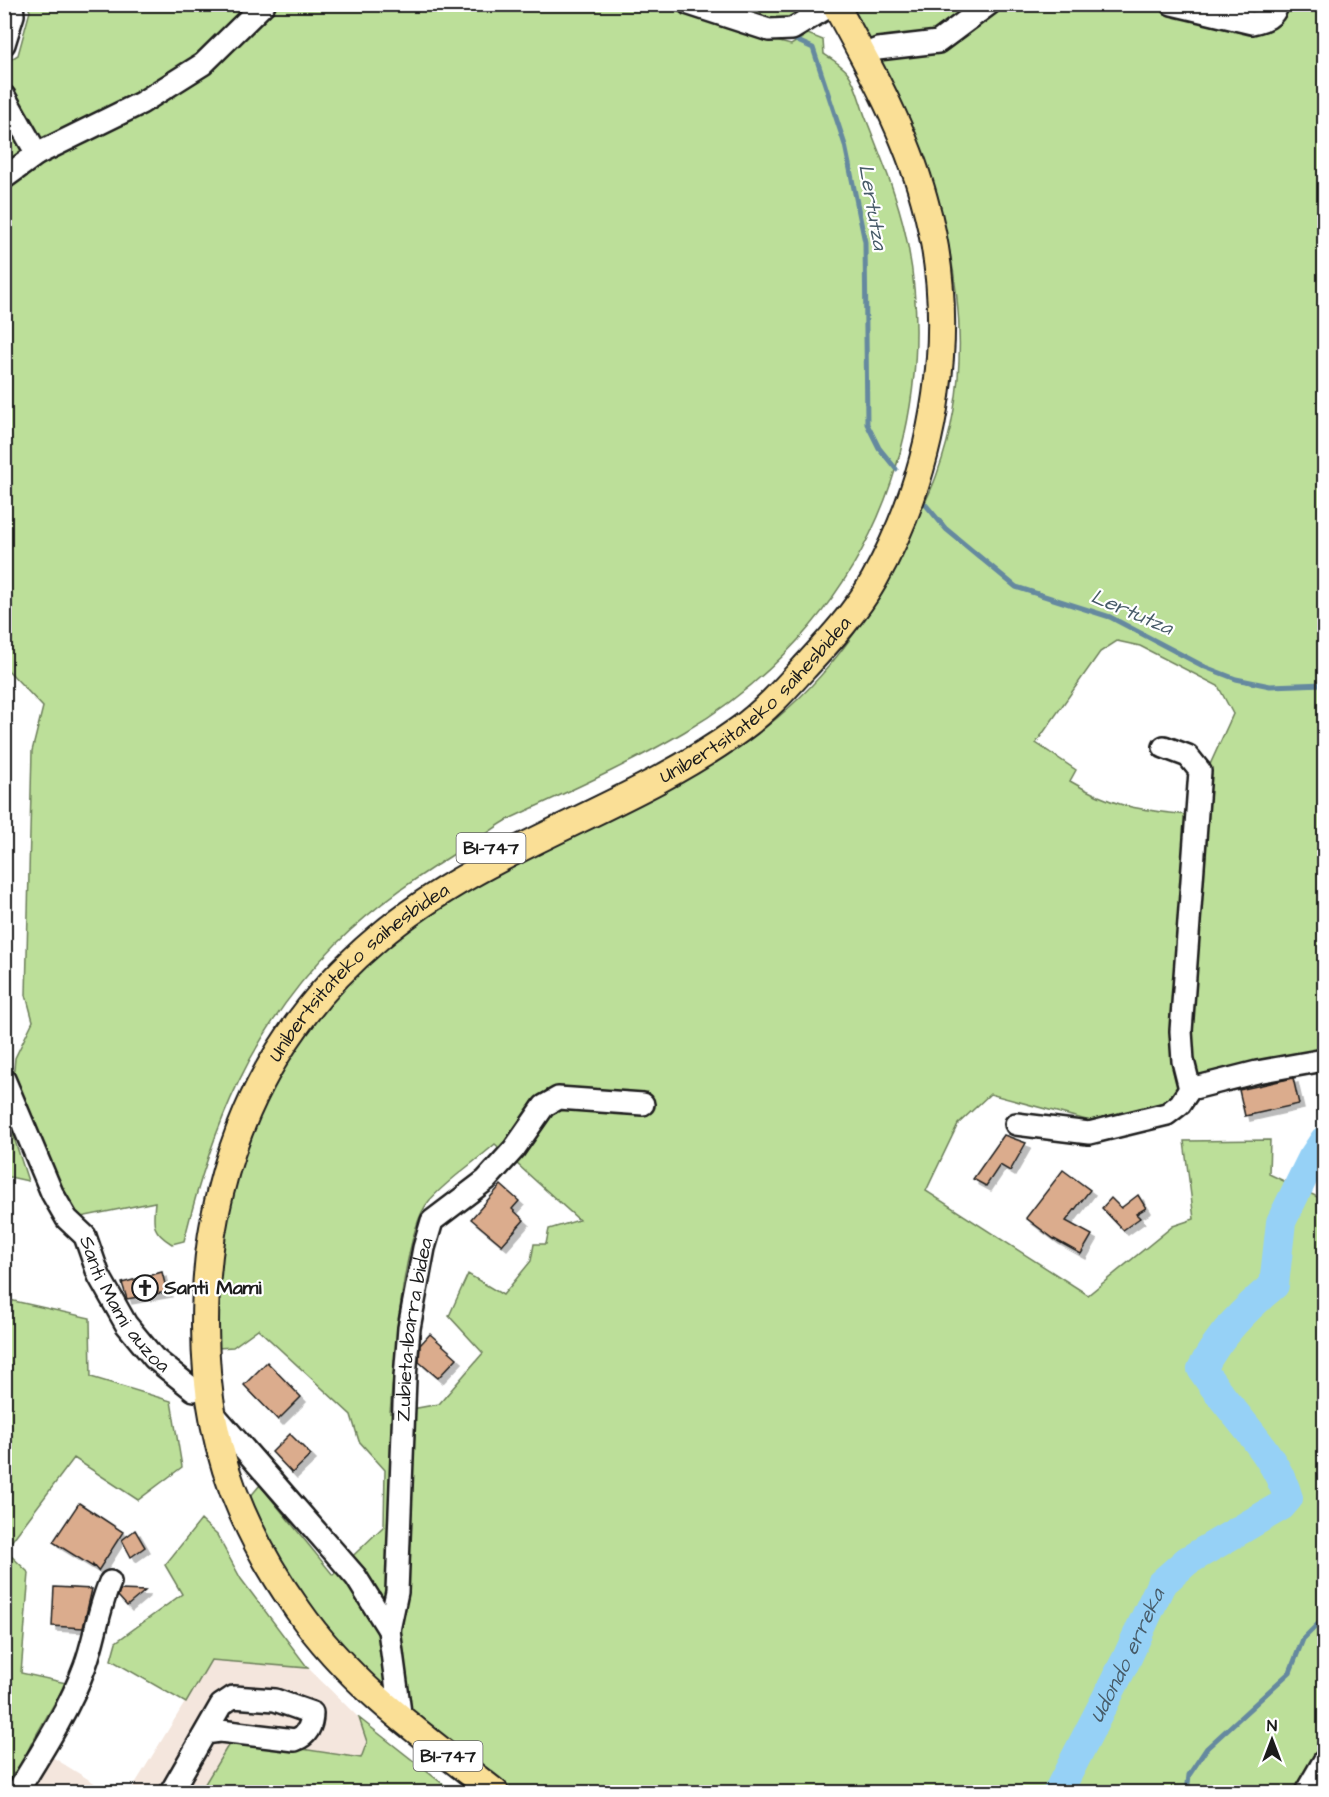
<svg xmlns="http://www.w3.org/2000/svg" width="1329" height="1797" viewBox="0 0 1329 1797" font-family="'Architects Daughter',sans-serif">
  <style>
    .built { fill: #f4e6dd }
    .green { fill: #bcdf99; stroke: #6c7e5a; stroke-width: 1.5; fill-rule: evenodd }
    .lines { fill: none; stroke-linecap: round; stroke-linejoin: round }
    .stream { stroke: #65899f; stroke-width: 5 }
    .river { stroke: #96d1f6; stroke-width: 30 }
    .building { fill: #dbac8d; stroke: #1c1c1c; stroke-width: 1.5; filter: url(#shadow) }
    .minor-casing { stroke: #1c1c1c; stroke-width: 26 }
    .major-casing { stroke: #1c1c1c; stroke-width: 30 }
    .minor { stroke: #fff; stroke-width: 21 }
    .major { stroke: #fadf96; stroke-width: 26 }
    .labels { text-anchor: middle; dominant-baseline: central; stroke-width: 4.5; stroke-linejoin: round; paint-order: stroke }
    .shield { fill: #fff; stroke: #606060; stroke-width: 1.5 }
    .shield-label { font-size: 18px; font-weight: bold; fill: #1c1c1c }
    .street-label { font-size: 20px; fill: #1c1c1c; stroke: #fff }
    .poi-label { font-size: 20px; font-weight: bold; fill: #1c1c1c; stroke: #fff; text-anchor: start }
    .water-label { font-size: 21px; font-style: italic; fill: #475b68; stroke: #fff }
  </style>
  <defs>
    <filter id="shadow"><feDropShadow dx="5" dy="5" stdDeviation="0" flood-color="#0004"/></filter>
  </defs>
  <rect width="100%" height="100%" fill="#fff"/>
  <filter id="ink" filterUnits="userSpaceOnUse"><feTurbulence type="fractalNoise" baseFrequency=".0167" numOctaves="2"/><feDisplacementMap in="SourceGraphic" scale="12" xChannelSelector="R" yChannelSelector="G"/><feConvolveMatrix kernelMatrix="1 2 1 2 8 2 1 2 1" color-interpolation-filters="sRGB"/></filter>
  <g filter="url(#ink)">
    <path class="built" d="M211,1660L308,1668L359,1718L367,1742L361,1758L229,1744L200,1792H130Z
      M31,1744L109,1792H9Z"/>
    <path class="green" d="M811,4C790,33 743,12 714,5Z
      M27,5H250L196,58L142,94L5,167V63L18,55L30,11Z
      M274,5H665L748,34L791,45L808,34L823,40L824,54C832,59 842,65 848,73C856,84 860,103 865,116C880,155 896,192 905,232C924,315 918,403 891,483C855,589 780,676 684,732C628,765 569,791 511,818C498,825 485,835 472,843C424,872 376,904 336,944C251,1029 212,1127 184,1241L172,1244C151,1231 153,1224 155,1202L76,1218L66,1206L13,1081L15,1058L33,1021L26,995L32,751L43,707L5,667L4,186Z
      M850,5H1324V1053L1199,1075L1170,1101L1090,1121L990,1094L958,1124L926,1191L1088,1295L1173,1226L1194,1219L1184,1141L1270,1140L1269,1174L1324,1200V1792H517C462,1752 404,1713 356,1663C310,1616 278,1556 249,1498L260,1485L333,1575L384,1526L385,1470L359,1441L351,1415L258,1329L233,1347L218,1348C217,1314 217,1280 222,1246C237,1148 283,1045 353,974C411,917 481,882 553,847C614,817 676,787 733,750C811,701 867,627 904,544C915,521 929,498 937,474C996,311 929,147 850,5ZM1117,641L1140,646L1218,686L1233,714L1187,815C1137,809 1115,808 1070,781L1076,770L1036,743L1100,652ZM495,1144L579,1220L549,1229L546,1244H534L531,1261L503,1295L468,1274L449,1316L483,1353L439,1404L390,1413C394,1369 402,1232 429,1201C447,1180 474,1163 495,1144Z
      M4,1110H5L28,1181L5,1176Z
      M5,1299L90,1318L91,1377L171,1401L182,1467L138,1500L74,1458L5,1550L29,1573L21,1673L66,1683L31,1744L9,1792H5Z
      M201,1520L217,1535L241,1579L308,1668L211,1660L186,1703L111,1660L116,1642L182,1594L165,1565Z
      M359,1718L453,1792H200L229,1744L249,1741L361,1758L367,1742Z"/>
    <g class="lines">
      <path class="stream" d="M789,37L813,48L845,145L865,242L867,424L879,448L896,469
        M920,498L946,529L1016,587L1110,617L1205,667L1236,679L1270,686L1324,684
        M1187,1792L1189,1775L1207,1748L1290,1672L1303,1639L1324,1618"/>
      <path class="river" id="s1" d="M1058,1792L1126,1660L1161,1584L1187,1561L1281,1506L1288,1498C1276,1452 1227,1410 1202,1369C1219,1335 1245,1309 1274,1285L1281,1222L1312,1159L1324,1141"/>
    </g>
    <path class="building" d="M1293,1078L1299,1104L1245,1116L1239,1090Z
      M1004,1135L1026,1143L1010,1171L1000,1165L986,1186L973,1179Z
      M1063,1170L1090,1190L1066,1221L1092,1235L1081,1254L1054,1239L1026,1218Z
      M501,1185L519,1201L512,1209L524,1220L502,1245L471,1219Z
      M1138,1195L1146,1208L1136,1214L1140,1218L1123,1230L1102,1208L1111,1198L1121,1208Z
      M162,1272L167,1292L127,1299L122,1283Z
      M430,1334L457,1358L438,1378L419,1362L420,1345Z
      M267,1362L301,1397L278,1420L244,1385Z
      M290,1434L311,1455L292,1473L272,1452Z
      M79,1503L123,1532L98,1571L93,1565V1567L53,1542Z
      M135,1530L145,1547L131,1557L122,1540Z
      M54,1587L92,1589L83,1628L52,1626Z
      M120,1590L145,1591L127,1606L118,1596Z"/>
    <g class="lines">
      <g class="minor-casing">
        <g id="minor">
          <path d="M689,4L769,30L792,29L823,10"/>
          <path d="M1172,4L1252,23C1266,20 1273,18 1278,4"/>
          <path d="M4,44L13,15L12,4"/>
          <path d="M863,55L878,49L938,42L989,4"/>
          <path d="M4,96L37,154"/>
          <path d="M4,178L37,154L141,103L203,64L264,4"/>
          <path d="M1164,747L1188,756L1200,771L1181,1031L1183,1061L1190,1089"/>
          <path id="s2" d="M4,1079L52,1193L67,1219L85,1236L99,1276L126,1324L154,1358L194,1390"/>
          <path d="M1016,1124L1089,1133L1167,1114L1180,1104L1190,1089L1257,1072L1324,1060"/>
          <path d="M212,1412L356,1577L389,1630L401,1720"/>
          <path id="s3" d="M389,1630L397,1592L405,1378L409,1328L424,1248L432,1221L486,1180L514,1149L544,1106L558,1098L643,1104"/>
          <path d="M17,1792C41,1753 69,1710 85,1666C95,1639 98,1610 110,1582"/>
          <path d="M171,1792L221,1705L233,1697L275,1700L312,1713C312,1726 307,1736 295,1740L220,1731L205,1733"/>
          <path d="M1306,1792L1324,1761"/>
        </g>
      </g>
      <g class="major-casing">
        <g id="major">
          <path id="s4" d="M495,1792C424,1737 350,1685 298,1610C276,1579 257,1546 242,1512C216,1454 205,1388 205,1325C205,1173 260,1037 378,938C484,847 626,812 739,730C763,713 784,690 804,668C829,641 856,612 874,580C937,467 960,325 924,199C905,130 869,66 835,4"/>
        </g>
      </g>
      <use href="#minor" class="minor"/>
      <use href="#major" class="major"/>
    </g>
  </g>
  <defs>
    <g id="church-ring" transform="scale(1.35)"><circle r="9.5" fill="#fff" stroke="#1c1c1c" stroke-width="1.5"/><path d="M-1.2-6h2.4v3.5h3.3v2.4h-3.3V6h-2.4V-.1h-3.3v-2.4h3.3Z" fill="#1c1c1c"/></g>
  </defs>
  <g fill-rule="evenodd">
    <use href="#church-ring" x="145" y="1288"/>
  </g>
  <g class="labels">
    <g class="shield">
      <rect x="456.5" y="833" width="69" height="30" rx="4.5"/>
      <rect x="413.5" y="1741" width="69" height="30" rx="4.5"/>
    </g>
    <g class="shield-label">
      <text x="491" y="848">BI-747</text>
      <text x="448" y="1756">BI-747</text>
    </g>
    <g class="street-label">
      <text stroke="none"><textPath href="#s4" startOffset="1462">Unibertsitateko saihesbidea</textPath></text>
      <text stroke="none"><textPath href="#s4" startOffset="975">Unibertsitateko saihesbidea</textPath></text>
      <text stroke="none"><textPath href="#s2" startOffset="258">Santi Mami auzoa</textPath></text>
      <text stroke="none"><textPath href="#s3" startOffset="302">Zubieta-Ibarra bidea</textPath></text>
    </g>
    <g class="poi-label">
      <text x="164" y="1288">Santi Mami</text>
    </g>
    <g class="water-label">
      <text transform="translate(873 207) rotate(80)">Lertutza</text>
      <text transform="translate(1132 612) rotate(23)">Lertutza</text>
      <text stroke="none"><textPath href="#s1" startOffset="153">Udondo erreka</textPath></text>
    </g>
  </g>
  <rect width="1329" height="1797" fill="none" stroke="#fff" stroke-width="24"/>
  <rect x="12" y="12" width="1305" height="1773" fill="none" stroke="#1c1c1c" stroke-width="2" filter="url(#ink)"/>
  <g transform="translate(1272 1740)" stroke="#ffffff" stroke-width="4.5" paint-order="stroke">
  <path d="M0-4.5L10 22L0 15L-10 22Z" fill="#1c1c1c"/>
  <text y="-9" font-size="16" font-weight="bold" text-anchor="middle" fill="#1c1c1c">N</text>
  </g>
</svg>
